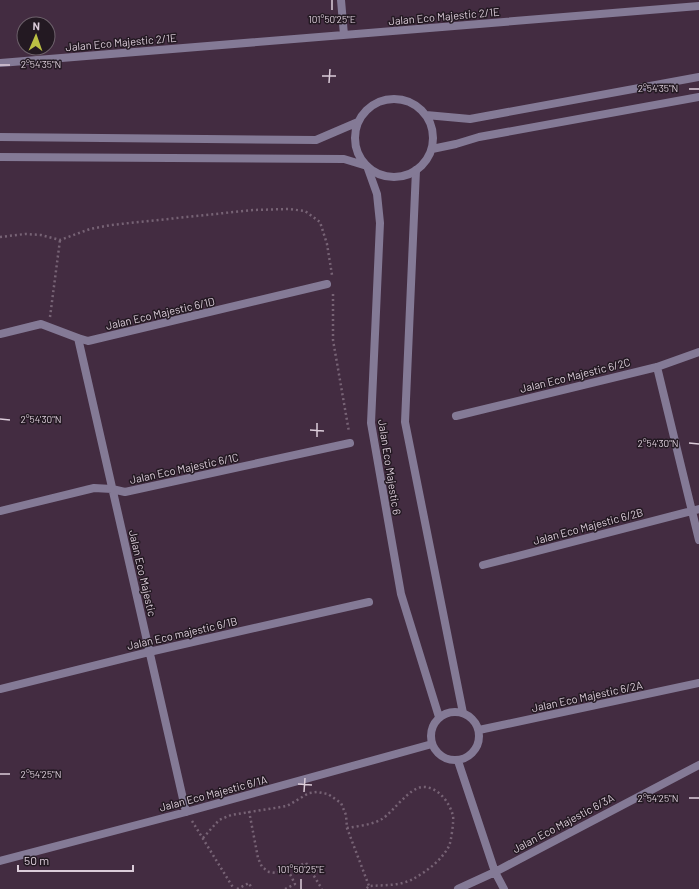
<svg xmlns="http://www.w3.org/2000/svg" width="699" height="889" viewBox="0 0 699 889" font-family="Barlow,sans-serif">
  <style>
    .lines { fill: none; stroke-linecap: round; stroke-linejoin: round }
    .path { stroke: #776375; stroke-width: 2.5; stroke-dasharray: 2 3; stroke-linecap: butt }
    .minor { stroke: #847a96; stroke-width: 8 }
    .tertiary { stroke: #847a96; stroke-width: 8 }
    .ticks { fill: none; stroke: #dbccd9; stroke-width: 1.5 }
    .labels { text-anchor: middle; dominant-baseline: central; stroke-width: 3; stroke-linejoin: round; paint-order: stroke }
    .street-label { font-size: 11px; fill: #dbccd9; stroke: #231922 }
    .ticks-label { font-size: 10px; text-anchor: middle; fill: #dbccd9; stroke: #231922; stroke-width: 3; stroke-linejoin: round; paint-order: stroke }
  </style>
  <rect width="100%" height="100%" fill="#432c41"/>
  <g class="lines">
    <path class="path" d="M0,237L25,234L41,235L60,240L90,229L111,225L253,210L289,209L305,211L320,222L327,244L332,275
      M333,294V340L349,432
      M50,317L60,240
      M249,811L258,858L262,867L269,872L276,873L306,863L322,889
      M192,821L234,889
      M347,828C358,826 372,825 382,819C393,812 409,788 422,787C438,786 450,803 453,816C454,821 451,842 449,846C442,860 425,873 411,880C398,886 383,885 369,886L366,889
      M203,838L219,820L231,815L287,806L309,793L317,792L328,794L341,803L346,815L347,828L369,886
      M237,889L249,883L252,889
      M285,889L295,884L288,870"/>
    <path class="minor" d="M341,0L344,35
      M0,63L699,6
      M367,166L377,194L380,223L371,423L401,594L439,717
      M416,170L405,422L463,713
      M0,334L41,324L78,338L88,341L327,284
      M78,338L186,812
      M657,367L699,540
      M456,416L657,367L699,352
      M0,511L94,488L112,489L125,492L350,443
      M483,565L699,509
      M0,689L149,652L369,602
      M431 736a24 24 0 1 1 48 0a24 24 0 1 1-48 0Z
      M479,730L699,683
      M458,761L495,872L504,889
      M0,861L186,812L432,744
      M458,889L495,872L699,765"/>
    <path class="tertiary" d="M355 138a39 39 0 1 1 78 0a39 39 0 1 1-78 0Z
      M426,115L470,119L699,77
      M0,137L316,140L358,122
      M432,149L456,144L479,137L699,97
      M0,157L344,159L367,166"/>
  </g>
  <path class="ticks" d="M332,10V0M0,65H10M322,76H336M329,83L330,69M689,89H699M0,419L10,420M310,430L324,431M317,437V423M689,443L699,444M0,774H10M298,784L312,785M304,792L305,778M689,798H699M301,889V879"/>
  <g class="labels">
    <g class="street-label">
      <text transform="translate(444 16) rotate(-5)">Jalan Eco Majestic 2/1E</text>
      <text transform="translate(121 42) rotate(-5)">Jalan Eco Majestic 2/1E</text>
      <text transform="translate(160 313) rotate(-13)">Jalan Eco Majestic 6/1D</text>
      <text transform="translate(575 375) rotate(-14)">Jalan Eco Majestic 6/2C</text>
      <text transform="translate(390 467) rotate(81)">Jalan Eco Majestic 6</text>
      <text transform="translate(184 468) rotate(-12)">Jalan Eco Majestic 6/1C</text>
      <text transform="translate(588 526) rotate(-15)">Jalan Eco Majestic 6/2B</text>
      <text transform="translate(143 573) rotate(77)">Jalan Eco Majestic</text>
      <text transform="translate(182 633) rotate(-13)">Jalan Eco majestic 6/1B</text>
      <text transform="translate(587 696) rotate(-12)">Jalan Eco Majestic 6/2A</text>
      <text transform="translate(213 793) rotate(-15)">Jalan Eco Majestic 6/1A</text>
      <text transform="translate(563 823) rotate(-28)">Jalan Eco Majestic 6/3A</text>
    </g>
  </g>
  <g class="ticks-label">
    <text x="332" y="23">101°50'25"E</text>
    <text x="41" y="68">2°54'35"N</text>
    <text x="658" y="92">2°54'35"N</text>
    <text x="41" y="423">2°54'30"N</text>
    <text x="658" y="447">2°54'30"N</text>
    <text x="41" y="778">2°54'25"N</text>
    <text x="658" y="802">2°54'25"N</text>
    <text x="301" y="873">101°50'25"E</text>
  </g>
  <g transform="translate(36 36) rotate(2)"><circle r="19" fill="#231922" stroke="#6d616b"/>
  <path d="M0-3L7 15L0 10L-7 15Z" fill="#bbc044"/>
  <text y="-6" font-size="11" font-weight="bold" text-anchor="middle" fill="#dbccd9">N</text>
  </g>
  <path d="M18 865v6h115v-6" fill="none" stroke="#dbccd9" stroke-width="2"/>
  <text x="24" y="865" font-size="12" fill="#dbccd9" stroke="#231922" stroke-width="3" paint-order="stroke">50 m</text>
</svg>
